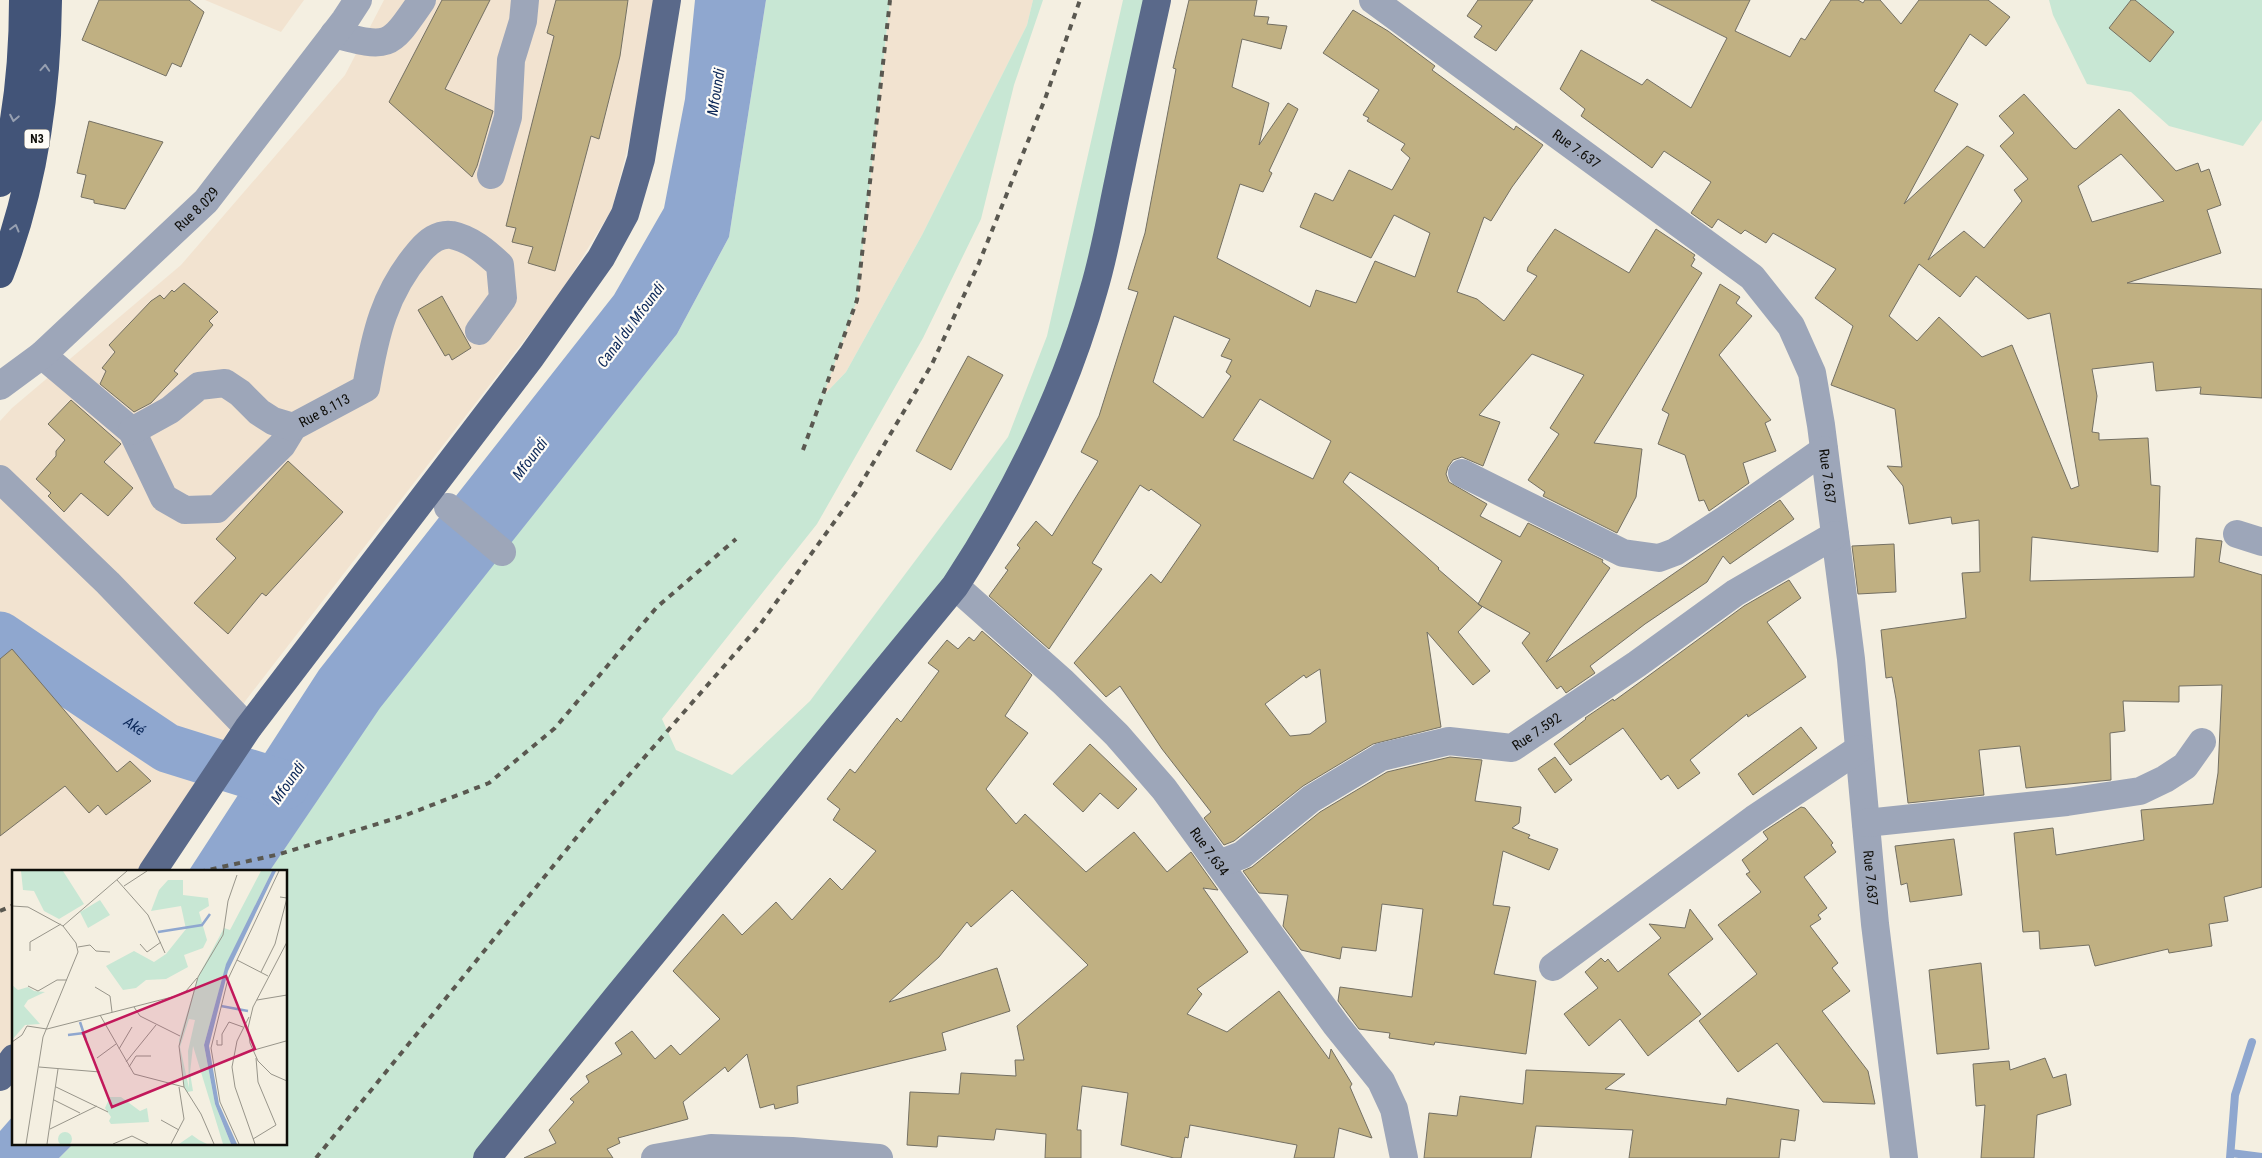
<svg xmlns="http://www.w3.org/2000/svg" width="2262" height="1158" viewBox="0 0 2262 1158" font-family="'Roboto Condensed',sans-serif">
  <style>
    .industrial { fill: #f2e3d0 }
    .green { fill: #c8e7d4 }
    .water { fill: #8fa7cf }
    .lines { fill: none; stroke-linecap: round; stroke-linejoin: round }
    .stream { stroke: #8fa7cf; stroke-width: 8 }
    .river { stroke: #8fa7cf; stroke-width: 49 }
    .building { fill: #c0b082; stroke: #747063; fill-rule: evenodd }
    .minor { stroke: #9da6b9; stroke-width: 28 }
    .major { stroke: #5a698a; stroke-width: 28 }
    .highway { stroke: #425478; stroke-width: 28 }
    .rail { stroke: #5a5850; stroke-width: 4; stroke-dasharray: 6 6; stroke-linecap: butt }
    .oneway { stroke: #97a0b1 }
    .labels { text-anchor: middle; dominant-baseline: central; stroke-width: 4.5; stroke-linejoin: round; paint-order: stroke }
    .shield { fill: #fefcf7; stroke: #565550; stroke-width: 1 }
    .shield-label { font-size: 12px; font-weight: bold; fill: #0e0d08 }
    .street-label { font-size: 14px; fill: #0e0d08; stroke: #fefcf7 }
    .water-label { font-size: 15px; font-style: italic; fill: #0b2758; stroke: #fefcf7 }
    .inset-river { fill: none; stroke: #8fa7cf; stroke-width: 2.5 }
    .inset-road { fill: none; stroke: #98958a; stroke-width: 1 }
    .view { fill: #c2185b; fill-opacity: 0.15; stroke: #c2185b; stroke-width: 2.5 }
    .inset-edge { fill: none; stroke: #0e0d08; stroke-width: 2.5 }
  </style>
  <rect width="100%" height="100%" fill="#f4efe1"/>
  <path class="industrial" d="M205,0H304L281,32Z
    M384,0H658L637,111L612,209L560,294L246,700L183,811L141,872H14V1049L0,1067V421L12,408L181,265L345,75Z
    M890,0H1033L1027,25L922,235L846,372L822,397L857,300Z"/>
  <path class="green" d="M766,0H890L857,300L823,396L846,372L922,235L1027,25L1033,0H1043L1014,85L981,219L923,338L817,524L662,719L676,750L732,775L810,701L1008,437L1047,336L1123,0H1157L1108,233L984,542L487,1158H59L73,1144H286V872H269L379,708L677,334L729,237Z
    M2049,0H2262V120L2243,146L2169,126L2131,92L2087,84L2053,15Z"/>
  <path class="water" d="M695,0H766L729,237L677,334L380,708L269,872H188L319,670L614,295L664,208L685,99Z
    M14,1115V1144H73L59,1158H0V1131Z"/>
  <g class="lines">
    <path class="stream" d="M2231,1153L2262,1157
      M2230,1158L2235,1095L2252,1042"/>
    <path class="river" id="s1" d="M0,636L167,748L285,785"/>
  </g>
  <path class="building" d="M99,0H189L204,12L181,67L172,63L166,76L82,40Z
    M442,0H490L445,89L493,111L477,166L472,177L389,102Z
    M556,0H628L620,56L599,139L591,136L555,271L528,263L533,247L512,242L516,228L506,226L554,36L547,33Z
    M1189,0H1257L1254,16L1269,17L1267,24L1287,26L1281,49L1242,39L1232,87L1269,103L1259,145L1288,103L1298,109L1269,171L1272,173L1263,192L1240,184L1217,258L1310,307L1316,290L1356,303L1375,261L1415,277L1430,233L1394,215L1371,258L1300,227L1315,193L1333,201L1349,170L1392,190L1410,158L1401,150L1405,144L1367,121L1369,118L1363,115L1379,90L1323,53L1353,10L1388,31L1435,66L1432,70L1514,130L1516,126L1543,145L1512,187L1491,221L1484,217L1457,292L1477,299L1504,321L1537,276L1527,271L1528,267L1555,229L1629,273L1656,229L1695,255L1693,258L1695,259L1691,266L1702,273L1594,443L1642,449L1636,497L1617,533L1543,496L1545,492L1528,480L1559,434L1550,428L1584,375L1532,354L1479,415L1500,422L1483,466L1462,457L1453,460L1448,467L1446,474L1449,482L1487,504L1480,516L1520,537L1528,523L1603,560L1602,562L1610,568L1546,662L1780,500L1794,519L1730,564L1723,556L1707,582L1645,624L1590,666L1595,673L1566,693L1561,686L1557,689L1522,643L1530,633L1478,604L1502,561L1350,472L1343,482L1439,568L1438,569L1482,607L1458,632L1490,671L1473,685L1427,632L1441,727L1373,744L1303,786L1234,841L1224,845L1204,818L1211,812L1162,749L1120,686L1106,697L1074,663L1151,574L1161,583L1201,525L1151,489L1149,491L1140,485L1092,563L1102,569L1049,649L989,596L1008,570L1005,568L1020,548L1017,545L1036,521L1052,536L1098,461L1081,452L1099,416L1138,292L1128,289L1145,233L1176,69L1173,68ZM1174,316L1230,339L1221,356L1232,360L1226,372L1231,376L1203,418L1153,382ZM1260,399L1331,441L1313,479L1233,440ZM1320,669L1326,722L1310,734L1290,736L1265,704L1304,675L1306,678Z
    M1478,0H1533L1496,51L1474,37L1482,26L1467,16Z
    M1651,0H1750L1735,31L1790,57L1801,38L1805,40L1831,0H1858L1863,3L1865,0H1880L1901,24L1919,0H1988L2010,17L1986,46L1970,34L1934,91L1958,104L1904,204L1967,146L1984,155L1928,260L1964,231L1984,248L2022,201L2014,190L2028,179L2000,146L2014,133L1999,116L2024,94L2073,148L2076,149L2119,109L2176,171L2198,163L2201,172L2209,169L2221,205L2207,210L2221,253L2127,283L2262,289V398L2200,394L2201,387L2156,391L2153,362L2092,369L2097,396L2092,432L2099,433V440L2148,438L2151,485L2160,486L2158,552L2032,537L2030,581L2194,577L2196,538L2222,541L2219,562L2262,575V887L2224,897L2228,921L2209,924L2212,946L2169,953L2168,949L2095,966L2089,945L2040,949L2039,931L2023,932L2014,833L2053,828L2056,855L2144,840L2141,810L2213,804L2218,773L2222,685L2179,686V702L2123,701L2125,731L2110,733L2111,780L2026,788L2020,746L1979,750L1984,795L1908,803L1896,699L1892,677L1886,678L1881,630L1966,618L1962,573L1980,572L1979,520L1952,524L1951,517L1909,524L1903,486L1887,466L1902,467L1895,409L1831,385L1853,326L1815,298L1836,269L1773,233L1766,243L1745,230L1741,234L1718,219L1712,228L1691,213L1711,182L1664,151L1652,168L1581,116L1585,109L1560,89L1581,50L1642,85L1647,79L1691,108L1727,38ZM2121,154L2164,201L2092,222L2078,186ZM1919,264L1960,297L1976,276L2028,319L2050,313L2079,486L2071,489L2012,345L1982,357L1939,317L1917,341L1889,316Z
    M2131,0H2135L2174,32L2150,62L2109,28Z
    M89,121L163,142L125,209L94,203V200L81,197L86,175L77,173Z
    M184,283L218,312L209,321L213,325L174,371L178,374L151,403L134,412L100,384L106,371L102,368L115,352L109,345L151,301L160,295L164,299L172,290L174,292Z
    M1720,284L1740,297L1736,303L1752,316L1719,355L1771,420L1765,423L1776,451L1743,463L1749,483L1709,511L1704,500L1699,501L1685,455L1658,444L1669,414L1662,410Z
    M442,296L471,348L452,360L449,354L445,356L418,310Z
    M968,356L1003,375L951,470L916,451Z
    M71,400L121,444L104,462L133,488L108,516L81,493L64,512L48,496L51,493L36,479L56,456V451L65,440L48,424Z
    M288,461L343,512L266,596L262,593L228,634L194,603L236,558L216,539Z
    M1894,544L1896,592L1858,594L1852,546Z
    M1789,580L1801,598L1767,622L1806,677L1748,717L1747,714L1690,760L1700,773L1678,789L1668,775L1661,780L1623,728L1570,765L1554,744L1586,719L1585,718L1613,699L1614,701L1744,606Z
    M982,631L1032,675L1005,716L1028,733L986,789L1016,824L1025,814L1086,872L1134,832L1167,872L1191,852L1218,890L1203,888L1248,952L1197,989L1202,994L1187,1014L1227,1032L1279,991L1329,1059L1331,1049L1352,1084L1350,1087L1372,1138L1339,1128L1334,1158H1294L1297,1145L1190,1125L1188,1138L1185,1137L1181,1158H1174L1121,1145L1128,1093L1082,1086L1077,1130H1081V1158H1045L1046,1134L996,1129L994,1140L938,1136L937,1147L907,1145L910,1092L959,1094L961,1073L1016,1076L1015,1060H1024L1017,1026L1088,965L1012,890L971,927L967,922L939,957L889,1002L997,968L1010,1011L942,1033L946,1050L797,1086L798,1103L775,1109L774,1104L760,1108L747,1054L728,1072L725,1067L683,1102L688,1119L618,1138L620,1143L607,1149L613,1158H524L556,1143L549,1130L574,1102L570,1099L589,1082L586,1076L622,1054L615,1043L632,1031L655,1059L671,1045L680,1055L720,1019L673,971L723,914L742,935L776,902L792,920L830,878L842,890L876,851L833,820L840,809L827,799L850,769L855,773L897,718L901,722L939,671L928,663L947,640L958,649L969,637L974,641Z
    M12,649L117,772L130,761L151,781L106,815L98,805L89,813L65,786L0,836V659Z
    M1801,727L1817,748L1753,795L1738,774Z
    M1090,744L1137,789L1118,809L1100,793L1083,812L1053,784Z
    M1450,757L1482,760L1475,801L1521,807L1519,823L1512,828L1530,835L1528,838L1558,849L1549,870L1503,851L1493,905L1510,907L1494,974L1536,981L1526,1054L1435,1042L1434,1045L1389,1038L1390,1033L1359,1029L1338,1001L1340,987L1412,997L1423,909L1382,904L1376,951L1342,947L1340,959L1301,950L1283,926L1288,895L1259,893L1243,871L1252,867L1320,812L1387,772Z
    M1555,757L1572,780L1555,793L1538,769Z
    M1801,807L1805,808L1822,829L1833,843L1831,845L1836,852L1804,877L1827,908L1818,915L1821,919L1810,926L1838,963L1832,968L1850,991L1822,1011L1868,1071L1875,1104L1823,1102L1777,1043L1738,1072L1699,1021L1757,974L1718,925L1761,892L1746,874L1750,872L1742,860L1768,839L1763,832Z
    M1954,839L1962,895L1910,902L1907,883L1901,885L1895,846Z
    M1690,909L1713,939L1668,974L1701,1014L1648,1056L1620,1019L1589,1046L1564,1014L1598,988L1585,972L1601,958L1605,962L1608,959L1618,972L1661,938L1649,924L1685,928Z
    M1981,963L1989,1049L1937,1054L1929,970Z
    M2045,1058L2053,1078L2066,1074L2071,1105L2037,1115L2034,1158H1981L1985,1105L1976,1106L1973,1064L2009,1061L2010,1070Z
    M1526,1070L1625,1074L1605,1089L1726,1105L1727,1098L1799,1110L1795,1141L1781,1139L1779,1158H1629L1633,1130L1536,1126L1531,1158H1424L1429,1113L1457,1116L1460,1096L1523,1104Z"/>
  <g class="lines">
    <g class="minor">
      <path id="s2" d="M1373,0L1752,277L1791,326L1812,373L1821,425L1851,659L1875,924L1904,1158"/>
      <path d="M334,34C390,49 389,48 422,0"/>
      <path d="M491,175L508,117L511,60L523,21L525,0"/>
      <path id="s3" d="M42,355L132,431L164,498L185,510L217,509L282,445L293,427L366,388C375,335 384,293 420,251C428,242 438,233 452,235C471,239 486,252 500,265L503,298L479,331"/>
      <path id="s4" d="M0,386L42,355L206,201L345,20L358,0"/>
      <path d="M132,431L170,410L199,386L225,383L240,393L259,412L273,421L293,427"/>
      <path d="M1462,473L1623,553L1659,558L1675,552L1726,519L1824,450"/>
      <path d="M0,479L108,583L248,728"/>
      <path d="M448,507L502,552"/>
      <path d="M2237,534L2262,542"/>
      <path id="s5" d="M955,586L1063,682L1117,735L1164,789L1336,1025L1381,1081L1394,1109L1404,1158"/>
      <path d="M1866,823L2067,802L2140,791L2165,779L2185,766L2202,742"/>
      <path id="s6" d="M1219,864L1242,855L1311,799L1381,757L1449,741L1512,748L1637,664L1735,593L1835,535"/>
      <path d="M1553,967L1754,819L1859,749"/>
      <path d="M655,1158L711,1148L792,1151L879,1158"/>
    </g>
    <path class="major" d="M152,872L248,728L531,357L601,258L625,214L641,159L667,0
      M0,1077L14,1058
      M487,1158L617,997L955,586C1014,496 1065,393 1094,289C1105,252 1111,215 1119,178C1131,119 1144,59 1157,0"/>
    <path class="highway" d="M0,183C17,124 23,61 23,0
      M0,274C34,186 47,94 48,0"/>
    <path class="rail" d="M803,450L857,300L890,0
      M199,872L280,854L406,815L489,783L555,728L657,607L736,539
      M0,911L14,905
      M316,1158L602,806L759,626L856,492L932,364L979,263L1045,99L1080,0"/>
  </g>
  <defs><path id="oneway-chevron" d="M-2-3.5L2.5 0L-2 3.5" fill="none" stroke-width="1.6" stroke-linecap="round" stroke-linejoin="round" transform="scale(1.25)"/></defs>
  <g class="oneway">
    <use href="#oneway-chevron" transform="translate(45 68) rotate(-86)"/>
    <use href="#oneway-chevron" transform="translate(14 118) rotate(101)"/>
    <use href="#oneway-chevron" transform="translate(15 228) rotate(-75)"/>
  </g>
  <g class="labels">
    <rect class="shield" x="24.5" y="129.5" width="25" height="19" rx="4"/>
    <g class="shield-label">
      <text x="37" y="139">N3</text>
    </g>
    <g class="street-label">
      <text stroke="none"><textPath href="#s2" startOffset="252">Rue 7.637</textPath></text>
      <text stroke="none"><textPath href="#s4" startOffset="265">Rue 8.029</textPath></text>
      <text stroke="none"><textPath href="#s3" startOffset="396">Rue 8.113</textPath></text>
      <text stroke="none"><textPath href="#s2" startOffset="688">Rue 7.637</textPath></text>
      <text stroke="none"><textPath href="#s6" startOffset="358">Rue 7.592</textPath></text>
      <text stroke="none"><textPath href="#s5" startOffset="369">Rue 7.634</textPath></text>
      <text stroke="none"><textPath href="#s2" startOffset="1092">Rue 7.637</textPath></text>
    </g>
    <g class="water-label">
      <text transform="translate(716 92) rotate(-81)">Mfoundi</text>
      <text transform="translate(631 325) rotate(-53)">Canal du Mfoundi</text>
      <text transform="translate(530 459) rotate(-53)">Mfoundi</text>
      <text stroke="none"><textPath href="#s1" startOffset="162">Aké</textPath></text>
      <text transform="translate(288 783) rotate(-55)">Mfoundi</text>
    </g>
  </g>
  <g transform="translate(12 870)">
    <rect width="275" height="275" fill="#f4efe1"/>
    <path d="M9,1H51L72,34L47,49L32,41L22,21L11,20ZM249,1H260L214,95L192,175L203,234L219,274H211L181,176L178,203L181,221L175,222L172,217L167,170L186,107L212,58L218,60ZM177,149L183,150L176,181L177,218L168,177ZM156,10H171V25L196,28L197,36L187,42L195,70L191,78L172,85L176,97L154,109L134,110L124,118L111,120L94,96L122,81L142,92L154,84L174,59L169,36L139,41L147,20ZM88,30L98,45L76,58L68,42ZM0,115L6,120L16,117L22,121L33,122L16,130L12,136L28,154L13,155L0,170ZM98,227H109L128,241L135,238L137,252L99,254L97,251L99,247L93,238ZM46 269a7 7 0 1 1 14 0a7 7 0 1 1-14 0ZM180,265L187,270L195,274H167Z" fill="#c8e7d4" fill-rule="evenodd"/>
    <path d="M260,1H264L216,101L197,176L207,234L225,274H219L203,234L192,175L214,94Z" fill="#8fa7cf"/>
    <path class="inset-river" d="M146,62L190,55L198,44M209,136L236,141M68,152L74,170M56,165L72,163"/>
    <path class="inset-road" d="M105,10L136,45L153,83M112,16L135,1M0,36L16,37L51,56L64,73L66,82L31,167L14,274M51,56L115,1M275,72L241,137L236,158L238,173L246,191L259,204L275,211M128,74L135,82L149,72M66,77L78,75L84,81L98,82M18,81V72L49,54M225,90L256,106M249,102L263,74L275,28L268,27M16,116L26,121L45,110H55M83,117L98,126L100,142M245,130L275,125M122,137L128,146L168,166M88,145L122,204L172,217M237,147L225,171L220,197L223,217L243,274M205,170V175H210V164L217,152L231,157M0,172L10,165L15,156L35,159L164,126L174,121L185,108M107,179L120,157M242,180L274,171M85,188L104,174M114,192L144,155M27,197L88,202M117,197L124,186H139M44,217L96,242M42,230L68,243M149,250L167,260M38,259L85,236M241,269L264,255L246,212L244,188M35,274L46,199M101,274L120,266L136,274M159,274L172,249L167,217M202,274L189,244L172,217L167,176L186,107L211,65L216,31L225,5M227,274L208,232L199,178L216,109L267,1"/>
    <path class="view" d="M214,106L243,179L100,237L71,163Z"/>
    <rect width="275" height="275" class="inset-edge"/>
  </g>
</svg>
